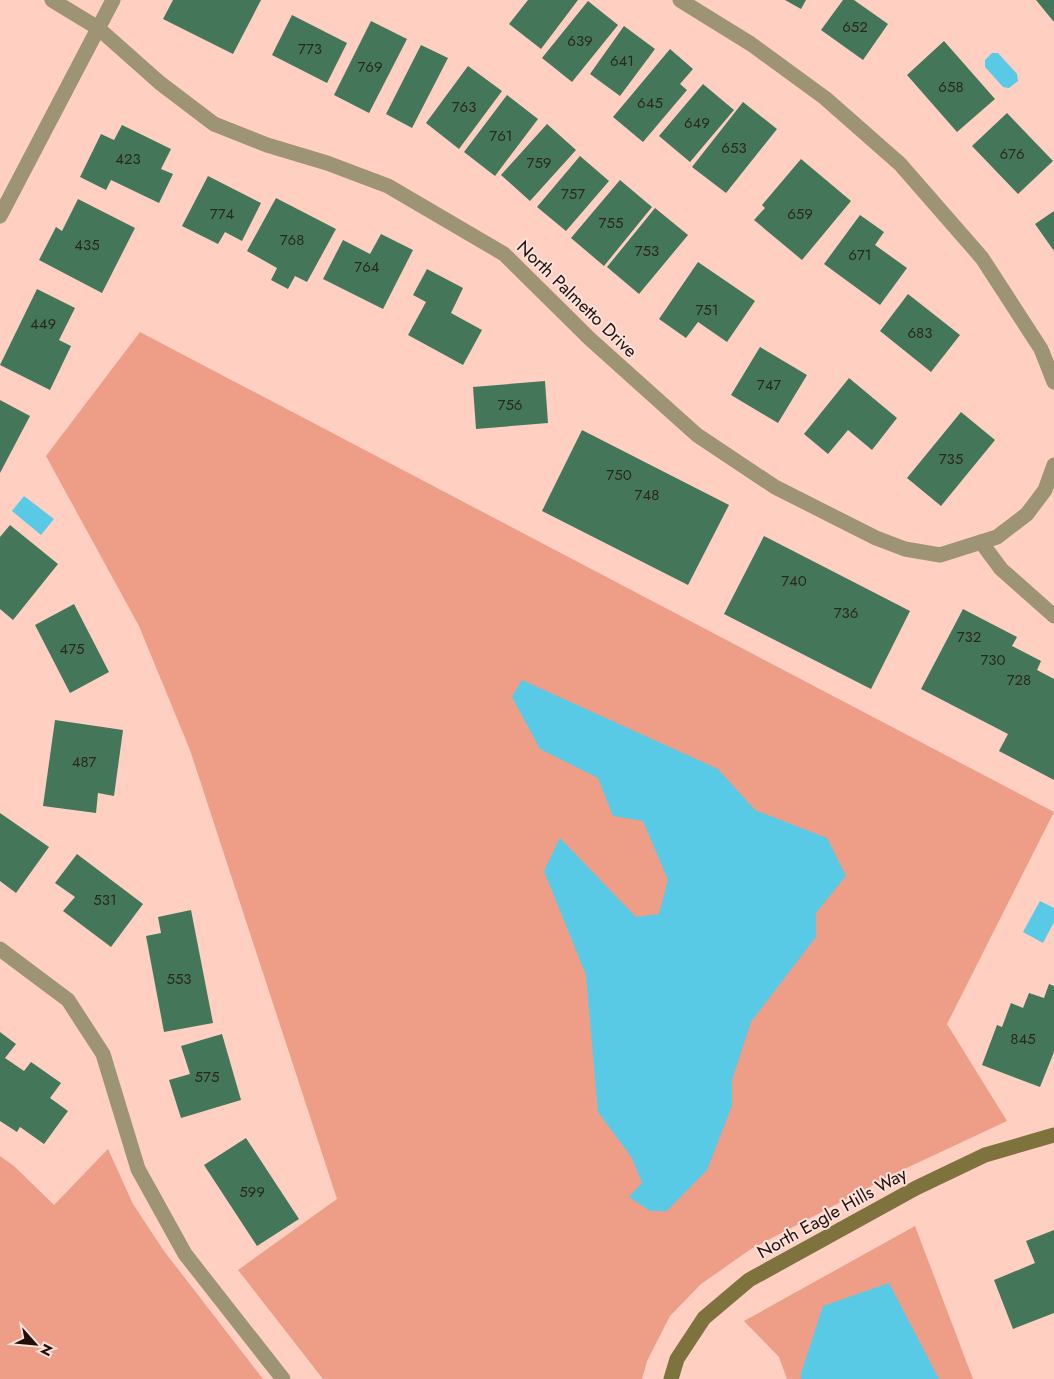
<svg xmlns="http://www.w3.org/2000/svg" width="1054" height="1379" viewBox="0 0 1054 1379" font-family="Jost,sans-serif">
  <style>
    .green { fill: #ee9d86 }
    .water { fill: #59cae6 }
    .building { fill: #447759 }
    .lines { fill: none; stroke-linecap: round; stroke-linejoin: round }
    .lane { stroke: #9c9472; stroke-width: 15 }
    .street { stroke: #9c9472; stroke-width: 15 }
    .secondary { stroke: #7e723d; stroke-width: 15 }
    .labels { text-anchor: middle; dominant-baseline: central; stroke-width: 4; stroke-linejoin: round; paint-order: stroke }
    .number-label { font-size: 15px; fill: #2b281d }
    .street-label { font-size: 18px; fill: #230e09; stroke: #fbe2db }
  </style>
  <rect width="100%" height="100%" fill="#ffcfc1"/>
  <path class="green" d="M140,332L1054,812L947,1024L1007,1121L898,1172L751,1249L701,1284L670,1316L647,1361L642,1379H323L238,1270L337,1199L190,750L139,626L46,456Z
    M108,1149L133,1204L164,1251L263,1379H0V1156L14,1166L54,1205Z
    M915,1226L973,1379H787L779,1357L744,1321Z"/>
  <path class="water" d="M992,53H998L1017,74L1018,81L1009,88L1003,87L985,67V60Z
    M24,496L54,519L41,535L12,511Z
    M522,680L718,769L755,810L827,838L846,876L816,913V937L751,1022L732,1080V1106L707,1170L667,1211H650L629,1197L642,1183L632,1158L598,1112L586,975L544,871L560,838L636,917L659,914L668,880L643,821L613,816L598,778L540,749L512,697Z
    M1040,901L1054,908V922L1043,943L1023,932Z
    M889,1283L939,1379H802L800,1377L823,1306Z"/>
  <path class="building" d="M173,0H261L233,54L163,19Z
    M528,0H578L541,49L509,24Z
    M785,0H806L801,9Z
    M843,0H854L888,24L863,60L821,30Z
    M1036,0H1054V22Z
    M588,1L618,25L572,82L542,58Z
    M292,15L347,43L327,83L272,55Z
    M371,21L407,39L369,113L334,95Z
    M624,26L655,49L620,96L590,74Z
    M944,41L995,99L957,132L907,75Z
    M421,45L448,58L412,128L386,114Z
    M670,49L693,69L680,84L687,90L643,142L613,117Z
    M468,66L502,91L459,149L426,123Z
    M703,84L734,110L690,162L659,136Z
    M507,95L538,119L495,176L464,152Z
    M743,102L777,129L726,193L692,167Z
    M1007,113L1053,161L1018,194L972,146Z
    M547,124L576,150L530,201L501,175Z
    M122,125L171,149L161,169L173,174L159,203L111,180L106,190L80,177L101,134L114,140Z
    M580,156L609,181L566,231L537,207Z
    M801,159L851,201L802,260L754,220L765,208L762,205Z
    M208,176L261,203L242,241L225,232L218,244L182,226Z
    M620,180L652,207L604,266L571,238Z
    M276,198L336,229L307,282L295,276L288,289L271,280L277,268L247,251Z
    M78,199L135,228L102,293L39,260L56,227L62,231Z
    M655,208L688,235L639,294L607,267Z
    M1054,211V251L1035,224Z
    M860,215L884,232L875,245L907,268L880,305L824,264Z
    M381,234L413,250L383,309L323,279L343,240L370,254Z
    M698,262L755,301L727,342L698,322L686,338L659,319Z
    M427,269L463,288L451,313L482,330L463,365L408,335L426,302L413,295Z
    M37,289L75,308L59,340L71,346L50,390L0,365Z
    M908,294L960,335L931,372L880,331Z
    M760,347L807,375L778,423L731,395Z
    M849,378L897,418L872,450L848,430L828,454L804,434Z
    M545,381L548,423L476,429L473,387Z
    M0,400L30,416L0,473Z
    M961,412L995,440L941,506L907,478Z
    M582,430L729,505L688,585L542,511Z
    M10,525L58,564L13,620L0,609V537Z
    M764,536L910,611L871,689L724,614Z
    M74,604L109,672L70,693L35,625Z
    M963,609L1017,637L1012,646L1041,661L1037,670L1054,679V780L999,751L1008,734L921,689Z
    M55,720L123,730L114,796L98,793L96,813L43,806Z
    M0,813L49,847L16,893L0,881Z
    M77,854L143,904L111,947L63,911L75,897L55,883Z
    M191,910L213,1023L164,1032L146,936L161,933L158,917Z
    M1049,984L1054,986V1052L1040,1087L982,1065L997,1025L1002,1027L1011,1003L1023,1008L1029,993L1044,998Z
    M0,1032L16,1044L5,1058L24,1071L31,1062L61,1083L50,1098L68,1111L44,1144L20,1127L17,1132L0,1121Z
    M222,1034L241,1100L181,1118L169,1080L190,1074L181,1046Z
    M246,1138L299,1219L257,1246L204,1165Z
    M1054,1230V1313L1013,1329L994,1280L1035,1263L1026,1241Z"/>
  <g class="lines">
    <path class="lane" d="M981,542L1001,569L1054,616"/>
    <path class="street" d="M52,0L98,28L160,83L214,124L267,145L327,163L388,186L504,254L590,339L697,435L775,487L876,538L905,549L940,555L997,537L1027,514L1045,490L1054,465
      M680,0L751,44L825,98L900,164L982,258L1041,349L1054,382
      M0,216L113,0
      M0,949L68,1000L103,1054L138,1169L185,1254L283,1379"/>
    <path class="secondary" d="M671,1379L677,1359L704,1318L749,1280L916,1188L985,1155L1054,1135"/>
  </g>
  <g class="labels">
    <g class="number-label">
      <text x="855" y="27">652</text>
      <text x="580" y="41">639</text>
      <text x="310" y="49">773</text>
      <text x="622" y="61">641</text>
      <text x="370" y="67">769</text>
      <text x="951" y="87">658</text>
      <text x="650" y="103">645</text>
      <text x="464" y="107">763</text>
      <text x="697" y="123">649</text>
      <text x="501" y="136">761</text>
      <text x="734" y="148">653</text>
      <text x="1012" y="154">676</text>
      <text x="128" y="159">423</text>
      <text x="539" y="163">759</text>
      <text x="573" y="194">757</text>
      <text x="222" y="214">774</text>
      <text x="800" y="214">659</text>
      <text x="611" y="223">755</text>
      <text x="292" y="240">768</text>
      <text x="87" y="245">435</text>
      <text x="647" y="251">753</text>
      <text x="860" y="255">671</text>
      <text x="367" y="267">764</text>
      <text x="707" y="310">751</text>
      <text x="43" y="324">449</text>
      <text x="920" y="333">683</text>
      <text x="769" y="385">747</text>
      <text x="510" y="405">756</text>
      <text x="951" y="459">735</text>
      <text x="619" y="475">750</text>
      <text x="647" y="495">748</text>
      <text x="794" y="581">740</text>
      <text x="846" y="613">736</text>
      <text x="969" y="637">732</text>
      <text x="72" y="649">475</text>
      <text x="993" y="660">730</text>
      <text x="1019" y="680">728</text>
      <text x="84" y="762">487</text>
      <text x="105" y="900">531</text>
      <text x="179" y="979">553</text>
      <text x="1023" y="1039">845</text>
      <text x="207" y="1077">575</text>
      <text x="252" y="1192">599</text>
    </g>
    <g class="street-label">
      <text transform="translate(577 299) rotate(44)">North Palmetto Drive</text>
      <text transform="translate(832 1213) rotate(-29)">North Eagle Hills Way</text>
    </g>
  </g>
  <g transform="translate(35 1344) rotate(117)" stroke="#fbe2db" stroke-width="4" paint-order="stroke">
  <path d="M0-4L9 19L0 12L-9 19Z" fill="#230e09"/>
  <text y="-8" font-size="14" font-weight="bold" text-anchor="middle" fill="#230e09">N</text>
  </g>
</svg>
